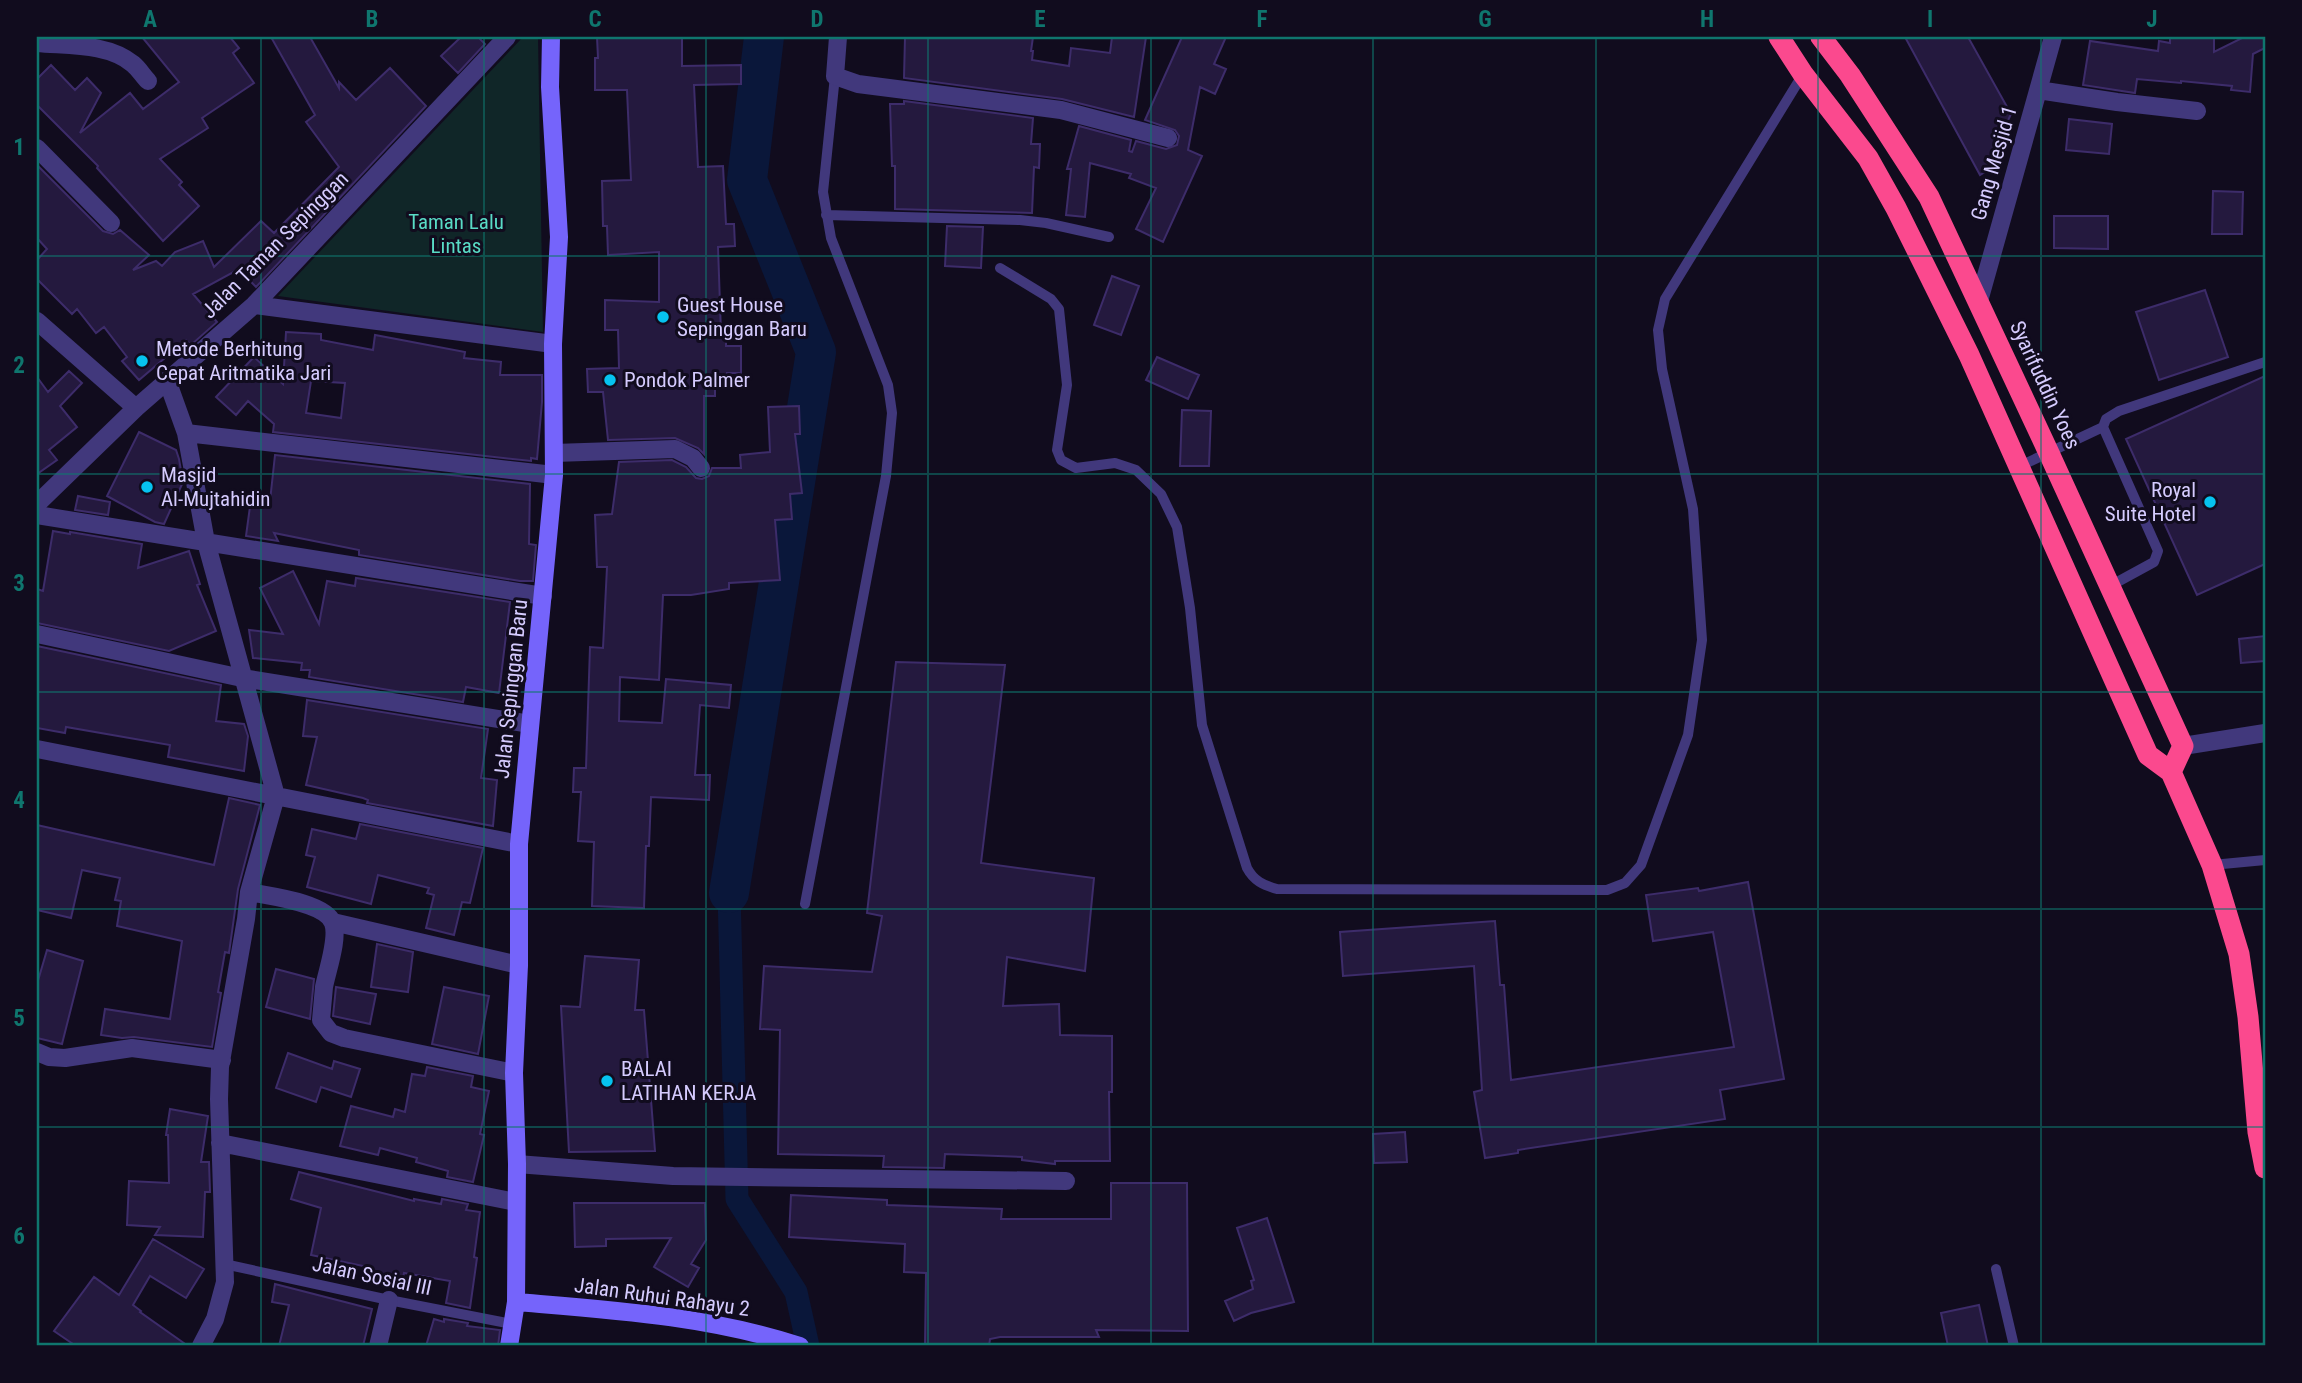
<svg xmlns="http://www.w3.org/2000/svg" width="2302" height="1383" viewBox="0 0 2302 1383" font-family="'Roboto Condensed',sans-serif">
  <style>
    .green { fill: #102628 }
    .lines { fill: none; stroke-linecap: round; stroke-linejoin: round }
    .canal { stroke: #0a173a; stroke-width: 23 }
    .river { stroke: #0a173a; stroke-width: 40 }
    .building { fill: #24193e; stroke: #3d2c6a; stroke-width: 2; fill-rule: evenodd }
    .lane { stroke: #41387c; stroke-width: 10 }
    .street { stroke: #41387c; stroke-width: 18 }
    .secondary { stroke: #7564fb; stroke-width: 18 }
    .highway { stroke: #fb498e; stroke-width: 21 }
    .grid { fill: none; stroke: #0f766e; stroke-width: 2; stroke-opacity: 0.55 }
    .poi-dot { fill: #06c3ef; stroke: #110c1e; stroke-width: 2.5 }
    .labels { text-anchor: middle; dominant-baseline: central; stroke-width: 6; stroke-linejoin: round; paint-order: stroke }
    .street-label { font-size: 21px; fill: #d5cbfe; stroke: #110c1e }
    .park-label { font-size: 21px; fill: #59dbc6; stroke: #110c1e }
    .poi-label { font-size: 21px; fill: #d5cbfe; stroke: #110c1e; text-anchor: start }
    .neatline { fill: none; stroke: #0f766e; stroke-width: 2.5 }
    .grid-label { font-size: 23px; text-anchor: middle; font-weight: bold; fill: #0f766e }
  </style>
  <rect width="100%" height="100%" fill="#110c1e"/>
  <path class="green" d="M523,37H538L543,332L278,296Z"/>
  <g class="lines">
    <path class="canal" d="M729,893L737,1199L796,1292L808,1346"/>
    <path class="river" d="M729,893L816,352L747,180L764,37"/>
  </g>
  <path class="building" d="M142,37H230L239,48L233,53L254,83L202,118L208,128L160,159L182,182L179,185L199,206L163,241L97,168L98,166L37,105V79L51,65L75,90L87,78L101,93L80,133L130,93L143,109L179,82Z
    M271,37H310L339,88V82L356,100L390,68L426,106L256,287L239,269L193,294L217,322L191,345L186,340L139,380L122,361L127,357L104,327L96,333L77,309L72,314L37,279V260L47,249L37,238V165L103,231L113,234L120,230L149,255L133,270L156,261L162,266L175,252L203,241L214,267L261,221L274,233L339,167L306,122L315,115Z
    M461,37H478L485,44L458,73L441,56Z
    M597,37H682V66L741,65V84L694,85L698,167L723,166L726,224H734L735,246L718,247L721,333H726V346H741V373H727V378H715V396H704V454L698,448L675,438L608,440L603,392H588L587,369L619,368L618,330H605V300L659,302V252L608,255L607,226H603L602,181L631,180L627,90H595V58H598Z
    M905,37H1033L1031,51H1033L1032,60L1069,66L1071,48L1110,53L1112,37H1146L1134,117L1062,99L904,78Z
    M1182,37H1226L1214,64L1226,69L1215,94L1200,87L1188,150L1202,156L1163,242L1136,229L1156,188L1129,178L1131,174L1090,163L1085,217L1066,215L1071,169H1067L1079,126L1131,140L1129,151L1132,152L1136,141L1166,149L1177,145L1179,136L1175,130L1145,120Z
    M1905,37H1968L2011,114L2004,129L1999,163L1980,175Z
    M2170,37H2214V52L2244,37H2265V48L2253,54L2250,92L2231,90L2232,86L2181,81V83L2137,79L2135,93L2083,85L2090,41L2158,51L2159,41L2170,43Z
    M904,101L1033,118L1031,144H1040L1039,168L1034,167L1032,213L895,209V166H892L890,104H904Z
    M2069,119L2112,124L2109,154L2066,150Z
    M2213,191L2243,192L2242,234H2212Z
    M2054,216H2108V249L2054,248Z
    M947,226L983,227L981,268L945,266Z
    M1112,276L1139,286L1121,335L1094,325Z
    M2205,290L2228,357L2159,380L2136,312Z
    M286,332L321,334V340L373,350L375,335L465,352L464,358L501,362L500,375H542V402L537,459L531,458V461L273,432L274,424L248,401L236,415L216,397L254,357L283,384ZM311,381L345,383L341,418L306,413Z
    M1157,357L1199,375L1188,399L1146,380Z
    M69,371L82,383L60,406L77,427L49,450L57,460L37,474V377L48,392Z
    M2265,376V564L2197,595L2126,439Z
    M799,406L800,434H795L802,493L790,494L792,519L775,520L780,580L729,583V589L691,595H663L659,680L620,677L619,721L662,723L666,679L731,685L729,708L700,705L695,775H710L709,800L651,797L649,846H646L644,908L592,906L594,842L578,841L581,792H573L574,768H586L590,647L603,648L607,567H597L595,515L612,514L619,462L672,460L686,467L696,478L702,479L709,476L712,468H741L740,455L770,452L768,407Z
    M1182,410L1211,411L1209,466H1180Z
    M139,432L176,450L179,459L183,482L164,524L155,522L107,496Z
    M275,455L530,484L529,544L536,545L533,581H520L359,555V550L274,533L278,541L246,536L251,499L270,501Z
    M78,496L110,502L108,515L75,510Z
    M53,531L70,534V532L142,544L138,568L189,551L200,584L197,585L216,631L169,651L37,623V589L43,591Z
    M293,571L319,624L327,581L355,586L356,578L510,602L499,693L466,687L463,702L309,677L310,670H301L302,663L253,658L249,630L283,634L260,588Z
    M2265,636V661L2241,663L2239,639Z
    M37,646L221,685L216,721L244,724L248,736L244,771L168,757L170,745L66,727L65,733L37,728Z
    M896,662L1005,665L981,863L1094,878L1085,971L1007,957L1003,1006L1059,1004L1060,1035L1112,1036V1092H1109L1110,1161H1055V1164L1022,1160V1157L945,1154L944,1168L883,1167L884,1156L778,1154L780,1030L760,1029L764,966L872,972L882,916L867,913Z
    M307,700L488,729L481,778L497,780L493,826L367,803L368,800L363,798L306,785L317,737L303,736Z
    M229,798L260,805L238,889L229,953L225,952L218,992L221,993L212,1047L134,1037L122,1038L101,1035L105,1009L170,1019L182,941L117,926L121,901L115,900L120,878L82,870L71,918L37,910V825L214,865Z
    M360,824L483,848L470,903L462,902L454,935L426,928L434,895L427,893L429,888L378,875L371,904L307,887L315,857L306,855L312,829L356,839Z
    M1748,882L1784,1079L1720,1090L1725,1119L1518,1150V1153L1485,1158L1474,1092L1482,1090L1474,966L1343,976L1340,932L1495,921L1500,985H1504L1511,1080L1734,1047L1713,932L1653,941L1646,895L1698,888L1699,891Z
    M377,944L413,952L408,992L371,987Z
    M47,950L83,961L62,1044L37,1038V984Z
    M585,956L639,960L635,1010H644L655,1151L569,1152L561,1006L580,1007Z
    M276,969L314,979L310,1019L266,1007Z
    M336,987L376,994L370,1024L333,1016Z
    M444,987L489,996L478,1054L432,1044Z
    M288,1053L332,1069L334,1061L360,1069L351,1097L321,1087L316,1102L276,1088Z
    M427,1067L473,1076L471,1087L489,1091L480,1134L484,1135L473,1182L447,1177L448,1171L416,1162L417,1158L380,1148L378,1155L340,1146L351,1106L393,1117L395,1109L405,1112L412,1074L425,1076Z
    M170,1109L208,1116L201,1162H209L210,1192H205L203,1237L155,1235L160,1227L127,1225L129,1181L169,1183L168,1135H166Z
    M1405,1132L1407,1162L1374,1163L1373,1134Z
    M299,1172L414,1201V1199L441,1204L442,1199L468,1204L466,1210L480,1212L474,1257L477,1258L470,1308L446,1303L450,1281L404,1273L402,1283L367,1275L368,1267L311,1255L321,1208L291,1199Z
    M1111,1183H1187L1188,1331L1096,1330L1099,1337H1000L990,1339L989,1346H925L926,1273L904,1272L905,1244L789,1237L791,1195L887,1200V1205L1002,1209L1001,1219H1111Z
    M574,1203H705L706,1240L691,1264L699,1268L688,1287L654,1267L671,1238L606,1239V1246L575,1247Z
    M1267,1218L1294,1302L1251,1313L1234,1321L1225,1301L1253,1289L1251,1281L1254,1280L1237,1228Z
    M153,1239L204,1269L186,1298L150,1276L133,1305L141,1311L140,1312L188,1346H76L54,1331L94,1277L119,1295Z
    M275,1284L372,1309L363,1346H279L289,1305L272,1302Z
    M1979,1305L1988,1346H1948L1941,1313Z
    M434,1319L444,1322V1319L468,1323L467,1326L500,1330L498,1346H426Z"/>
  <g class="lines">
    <path class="lane" d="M826,215L1020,220L1046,223L1109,237
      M1000,268L1051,299L1059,309L1067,385L1057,450L1061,460L1076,468L1115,463L1136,470L1161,494L1177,527L1190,608L1202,725L1247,868C1254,881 1263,885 1277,889L1607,890L1625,883L1641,865L1688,735L1702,640L1693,509L1662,369L1658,330L1665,299L1803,74
      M2103,427L2106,419L2119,411L2265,362
      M2020,466L2103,427L2158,551L2154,562L2110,586
      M2212,865L2265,860
      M805,904L886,476L892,413L888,385L831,238L823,192L835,76
      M224,1264L389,1300L512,1324
      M1996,1269L2014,1346"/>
    <path class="street" d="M838,37L835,76L858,84L1061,110L1168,138
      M37,43C68,46 108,43 133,64C139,69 143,76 148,81
      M2038,90L2117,102L2197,111
      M37,148L111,223
      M1979,301L2053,37
      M254,305L553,344
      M37,321L136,408
      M167,380L186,433L206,542L276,796L249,892L246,919L220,1067L219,1099L225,1282L215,1319L201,1346
      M186,433L554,475
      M554,453L675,449L693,458L701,468
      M37,504L136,408L254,305L507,37
      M37,515L543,596
      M37,634L242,678L530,724
      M2183,746L2265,733
      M37,749L519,844
      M249,892C268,896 325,902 333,923C339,938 327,971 324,987C323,998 322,1009 321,1020L331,1033L344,1038L514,1073
      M333,922L519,965
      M37,1052L49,1057L65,1058L132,1048L222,1060
      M220,1143L516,1202
      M517,1164L673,1176L1066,1181
      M378,1346L389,1300"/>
    <path class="secondary" d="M516,1302C611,1310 709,1316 800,1346
      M509,1346L516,1302L517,1164L514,1073L519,965V844L554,475L553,344L559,237L550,87L551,37"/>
    <path class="highway" d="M1779,37L1803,74L1868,158L1896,208L1969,355L2148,755L2171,772
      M1821,37L1850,75L1929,197L2048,451L2183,746L2171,772
      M2171,772L2212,865L2239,954L2248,1017L2258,1132L2265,1168"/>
  </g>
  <path class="grid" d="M261,37V1346M484,37V1346M706,37V1346M928,37V1346M1151,37V1346M1373,37V1346M1596,37V1346M1818,37V1346M2041,37V1346M37,256H2265M37,474H2265M37,692H2265M37,909H2265M37,1127H2265"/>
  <g class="poi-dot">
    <circle cx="663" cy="317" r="7"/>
    <circle cx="142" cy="361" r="7"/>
    <circle cx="610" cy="380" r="7"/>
    <circle cx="147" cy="487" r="7"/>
    <circle cx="2210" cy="502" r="7"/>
    <circle cx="607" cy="1081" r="7"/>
  </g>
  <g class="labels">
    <g class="street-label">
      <text transform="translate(1994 163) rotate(-74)">Gang Mesjid 1</text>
      <text transform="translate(275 245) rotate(-45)">Jalan Taman Sepinggan</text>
      <text transform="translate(2045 385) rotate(65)">Syarifuddin Yoes</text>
      <text transform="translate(511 689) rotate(-84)">Jalan Sepinggan Baru</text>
      <text transform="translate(372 1276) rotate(12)">Jalan Sosial III</text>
      <text transform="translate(662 1297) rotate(8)">Jalan Ruhui Rahayu 2</text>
    </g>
    <g class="park-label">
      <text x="456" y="222">Taman Lalu<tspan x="456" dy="24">Lintas</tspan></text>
    </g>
    <g class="poi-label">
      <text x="677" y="305">Guest House<tspan x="677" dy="24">Sepinggan Baru</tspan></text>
      <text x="156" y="349">Metode Berhitung<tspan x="156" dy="24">Cepat Aritmatika Jari</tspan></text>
      <text x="624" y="380">Pondok Palmer</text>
      <text x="161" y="475">Masjid<tspan x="161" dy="24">Al-Mujtahidin</tspan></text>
      <text x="2196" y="490" text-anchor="end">Royal<tspan x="2196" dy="24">Suite Hotel</tspan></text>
      <text x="621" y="1069">BALAI<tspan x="621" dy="24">LATIHAN KERJA</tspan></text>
    </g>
  </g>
  <rect width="2302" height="1383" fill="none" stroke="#110c1e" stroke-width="77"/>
  <rect x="38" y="38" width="2226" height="1306" class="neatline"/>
  <g class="grid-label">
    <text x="150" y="27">A</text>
    <text x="372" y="27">B</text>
    <text x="595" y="27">C</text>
    <text x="817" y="27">D</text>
    <text x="1040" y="27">E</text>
    <text x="1262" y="27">F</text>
    <text x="1485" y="27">G</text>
    <text x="1707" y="27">H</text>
    <text x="1930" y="27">I</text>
    <text x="2152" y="27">J</text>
    <text x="19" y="155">1</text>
    <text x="19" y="373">2</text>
    <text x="19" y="591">3</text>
    <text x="19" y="808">4</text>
    <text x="19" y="1026">5</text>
    <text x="19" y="1244">6</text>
  </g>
</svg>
